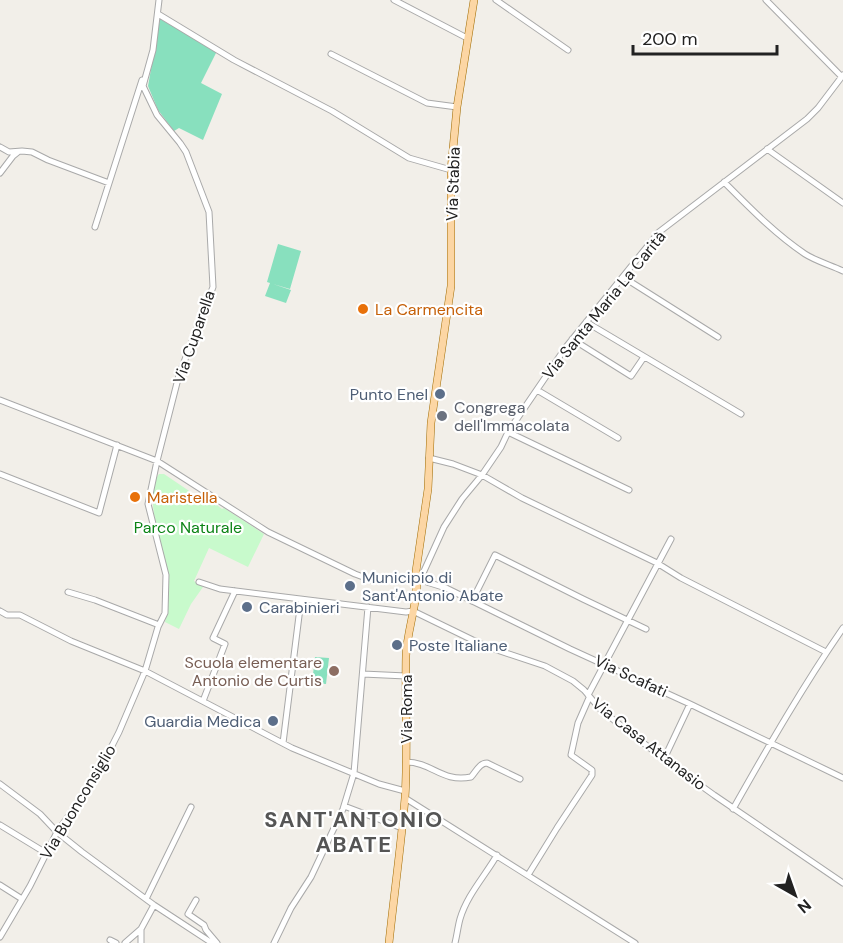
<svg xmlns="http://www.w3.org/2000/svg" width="843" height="943" viewBox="0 0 843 943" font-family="'DM Sans',sans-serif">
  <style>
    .park { fill: #c8facc }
    .pitch { fill: #88e0be }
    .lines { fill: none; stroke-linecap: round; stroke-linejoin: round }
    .minor-casing { stroke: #a9a9a9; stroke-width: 7 }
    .major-casing { stroke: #a06b00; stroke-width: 8 }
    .minor { stroke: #fff; stroke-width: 5 }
    .major { stroke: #fcd6a4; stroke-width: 7 }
    .food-dot { fill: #e8710a; stroke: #fff; stroke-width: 2 }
    .service-dot { fill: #5c6f8a; stroke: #fff; stroke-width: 2 }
    .worship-dot { fill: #6b7280; stroke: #fff; stroke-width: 2 }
    .education-dot { fill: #8d6e63; stroke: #fff; stroke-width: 2 }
    .labels { text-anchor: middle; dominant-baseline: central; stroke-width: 4.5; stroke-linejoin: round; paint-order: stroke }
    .street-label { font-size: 16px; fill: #222; stroke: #fff }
    .food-label { font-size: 16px; fill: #c56008; stroke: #fff; text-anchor: start }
    .service-label { font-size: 16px; fill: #4e5e75; stroke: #fff; text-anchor: start }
    .worship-label { font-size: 16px; fill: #5b616d; stroke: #fff; text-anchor: start }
    .park-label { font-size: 16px; fill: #0c8416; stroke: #fff }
    .education-label { font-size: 16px; fill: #785e54; stroke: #fff; text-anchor: end }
    .district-label { font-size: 22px; font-weight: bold; letter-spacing: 1.5px; fill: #555; stroke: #fff }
  </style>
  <rect width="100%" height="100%" fill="#f2efe9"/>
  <path class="park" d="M159,474H164L210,505L213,502L222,509L224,508L264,534L248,567L209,548L194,581L203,587L191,604L179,629L165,622C169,607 169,585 166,570C162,546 143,494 159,474Z"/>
  <path class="pitch" d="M160,19L217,51L201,83L222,94L203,140L179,128L174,131L158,110L148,86Z
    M278,244L301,251L290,289L273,284L291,290L286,303L265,296L270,283L267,282Z
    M315,657L329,658L326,684L312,683Z"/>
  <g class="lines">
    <g class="minor-casing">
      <path id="minor" d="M394,0L467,38
        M496,0L568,50
        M766,0L842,77
        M158,14L234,60L332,111L409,158L451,170
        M331,54L427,103L457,107
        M0,147L9,152L22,151L32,152L48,160L109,183
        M767,149L843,203
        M0,173L13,156L18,152
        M724,182C749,207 775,234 805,254C816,261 830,265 843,271
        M95,227L142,80
        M623,277L718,337
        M586,322L741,414
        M572,339L631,376L644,357
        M537,390L618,438
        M0,400L157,461L268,532L355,574L374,581
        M508,432L629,490
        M429,458L453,464L482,475L522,498L657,563L681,578L826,652
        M0,474L99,513L117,445
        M417,579L424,571L444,527L462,499L482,475L501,447L508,432L566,347L659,232L807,119L818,108L843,75
        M417,579L446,588L570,649L690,704L843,778
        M199,582L220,589L406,612L413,611L485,646L545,666L573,681L584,690L601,710L664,759L714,795L843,883
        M68,592L95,600L159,625
        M472,601L495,555L583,599L646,629
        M0,611L7,615H20L71,641L145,671L292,748L379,784L405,791
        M363,674L406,676
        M588,695L671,539
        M203,701L225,644L213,638L235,591
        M283,743L301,600
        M664,759L690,704
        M406,762C432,762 442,783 471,777C476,772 479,763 487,763L520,779
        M0,784L40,814L57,832L82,852L154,905L212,943
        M405,798L635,943
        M344,806L402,828
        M733,809C768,747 803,686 843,628
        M0,825L46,853
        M528,875L557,828L592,775V770L571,755L578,723L589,698
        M0,885L22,899
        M146,899L191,807
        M196,900L188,914L204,925L206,930L217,943
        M0,937L30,886L57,832L95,779L119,732L145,671L158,627L165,613L166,575L148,504L157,461L179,375L213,287L209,212L186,152L180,143L157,115L143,86L153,50L159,0
        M110,940L116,943
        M125,943L141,929
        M141,943V929L154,905
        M274,943L291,908L311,877L343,809L354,773L368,607
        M455,943C457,935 458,926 460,919C467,895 485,876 497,855"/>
    </g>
    <g class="major-casing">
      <path id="major" d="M389,943C394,895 401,846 405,798C408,751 405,704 406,656C407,628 420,599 416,571L428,489L431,423L451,286V170L457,107L474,0"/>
    </g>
    <use href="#minor" class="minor"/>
    <use href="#major" class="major"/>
  </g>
  <g class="food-dot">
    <circle cx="363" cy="309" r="6"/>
    <circle cx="135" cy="497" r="6"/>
  </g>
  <g class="service-dot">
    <circle cx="440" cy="394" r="6"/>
    <circle cx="350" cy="586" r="6"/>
    <circle cx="247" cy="607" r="6"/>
    <circle cx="397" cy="645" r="6"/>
    <circle cx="273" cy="721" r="6"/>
  </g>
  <circle class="worship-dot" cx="442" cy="416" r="6"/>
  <circle class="education-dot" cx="334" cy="671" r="6"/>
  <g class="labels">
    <g class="street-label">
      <text transform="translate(453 184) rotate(-88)">Via Stabia</text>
      <text transform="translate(604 305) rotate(-51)">Via Santa Maria La Carità</text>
      <text transform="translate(194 337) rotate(-71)">Via Cuparella</text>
      <text transform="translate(631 676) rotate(25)">Via Scafati</text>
      <text transform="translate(406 709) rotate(-90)">Via Roma</text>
      <text transform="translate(649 744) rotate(38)">Via Casa Attanasio</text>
      <text transform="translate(78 802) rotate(-59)">Via Buonconsiglio</text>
    </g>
    <g class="food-label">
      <text x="375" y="309">La Carmencita</text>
      <text x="147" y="497">Maristella</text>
    </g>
    <g class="service-label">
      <text x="428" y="394" text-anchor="end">Punto Enel</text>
      <text x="362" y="577">Municipio di<tspan x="362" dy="18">Sant'Antonio Abate</tspan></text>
      <text x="259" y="607">Carabinieri</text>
      <text x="409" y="645">Poste Italiane</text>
      <text x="261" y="721" text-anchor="end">Guardia Medica</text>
    </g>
    <g class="worship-label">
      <text x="454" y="407">Congrega<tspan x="454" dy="18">dell'Immacolata</tspan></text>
    </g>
    <g class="park-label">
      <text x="188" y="527">Parco Naturale</text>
    </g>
    <g class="education-label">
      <text x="322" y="662">Scuola elementare<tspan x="322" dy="18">Antonio de Curtis</tspan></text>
    </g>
    <g class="district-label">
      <text x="354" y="819">SANT'ANTONIO<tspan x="354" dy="25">ABATE</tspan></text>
    </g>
  </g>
  <g transform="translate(795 895) rotate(140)" stroke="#ffffff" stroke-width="4.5" paint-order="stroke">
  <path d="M0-4.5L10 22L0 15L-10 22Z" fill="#222222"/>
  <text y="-9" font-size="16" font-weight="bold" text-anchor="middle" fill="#222222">N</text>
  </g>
  <path d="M633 45v9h144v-9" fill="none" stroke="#222222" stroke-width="3"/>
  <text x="642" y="45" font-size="18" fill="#222222" stroke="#ffffff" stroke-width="4.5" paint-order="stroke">200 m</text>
</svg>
